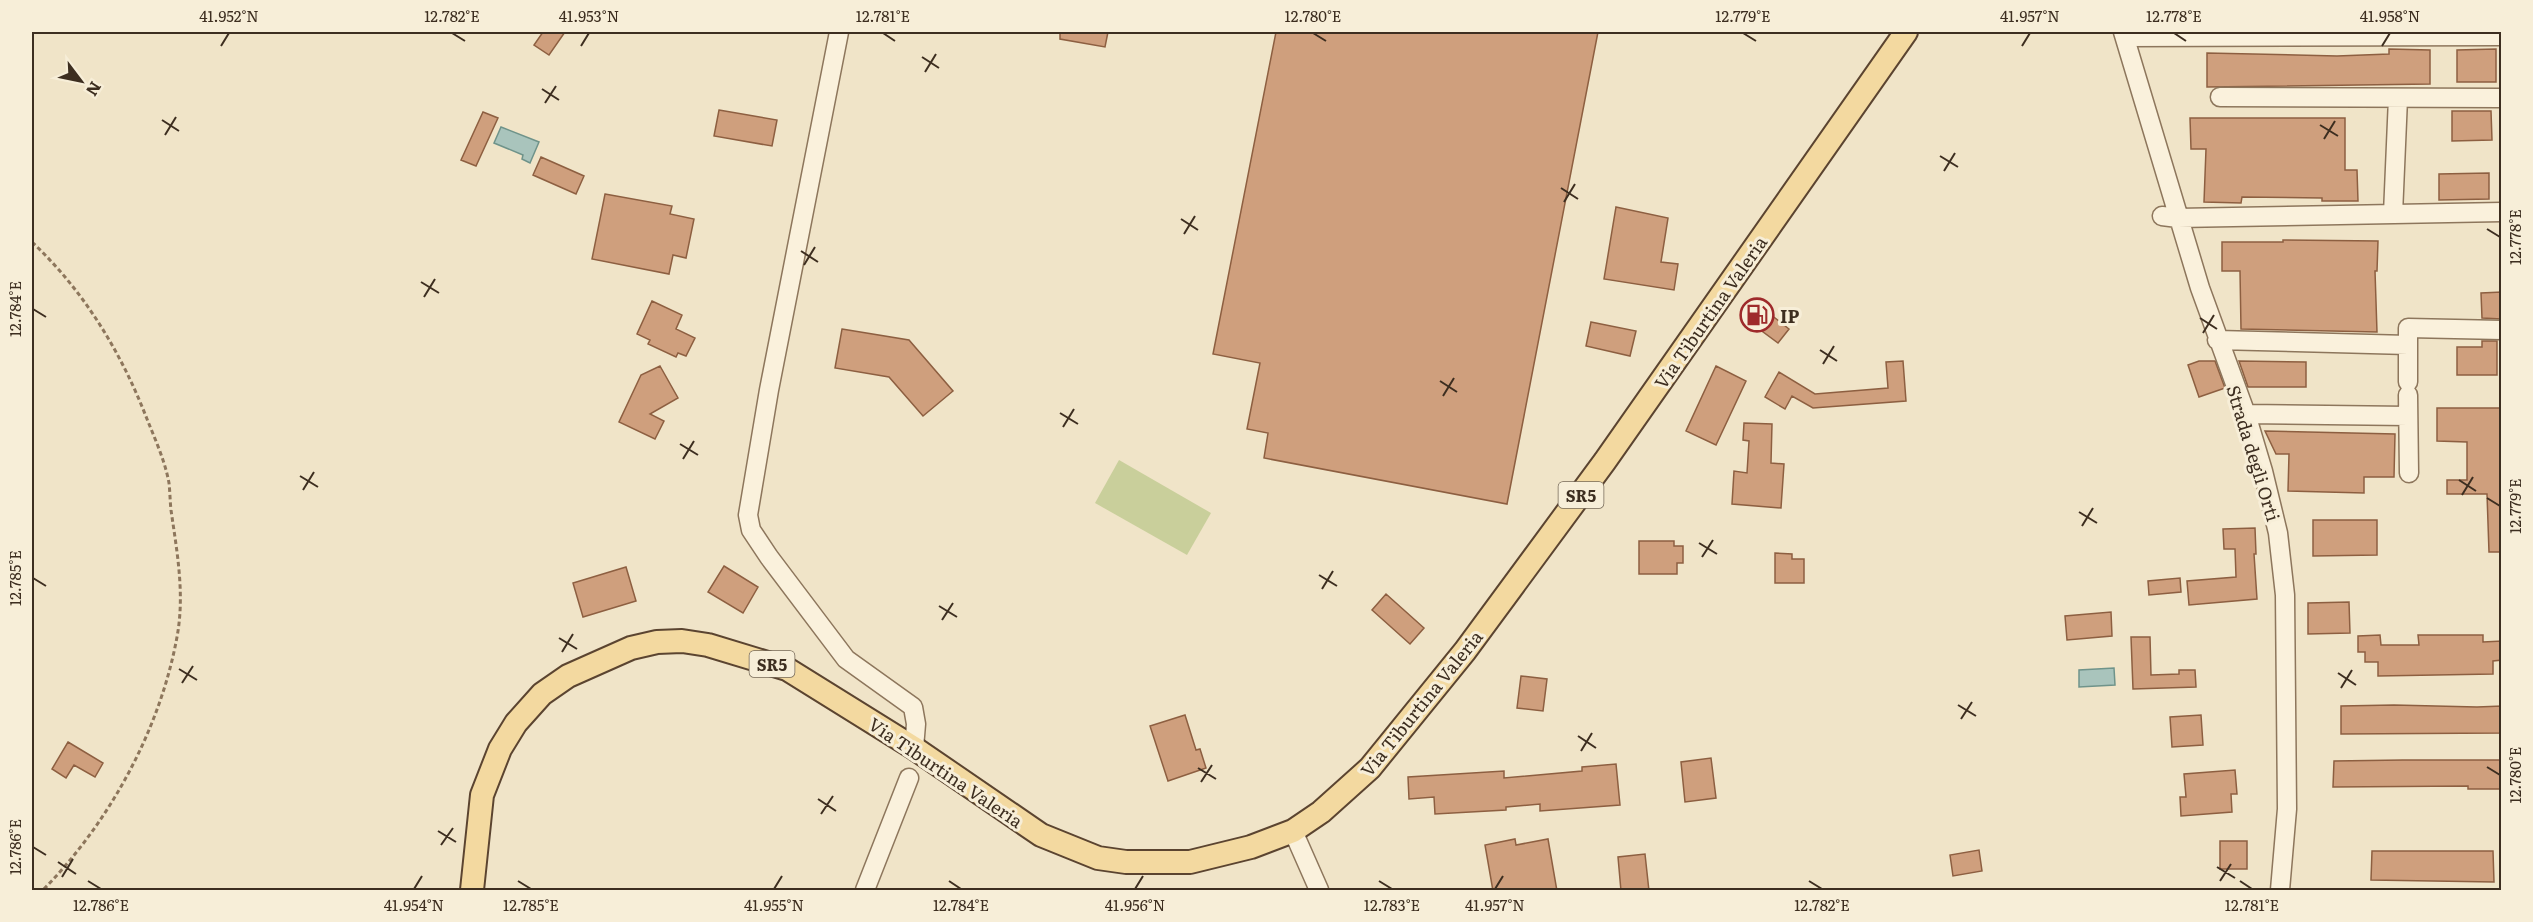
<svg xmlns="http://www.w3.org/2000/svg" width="2533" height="922" viewBox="0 0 2533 922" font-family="Literata,serif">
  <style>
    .green { fill: #c9cf9b }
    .water { fill: #a9c4bc; stroke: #6f938a; stroke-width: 1.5 }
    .building { fill: #cf9f7d; stroke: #8d5f41; stroke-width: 1.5 }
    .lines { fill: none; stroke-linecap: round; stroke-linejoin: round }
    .minor-casing { stroke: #8d765c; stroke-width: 21 }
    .major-casing { stroke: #5b4430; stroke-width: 26 }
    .path { stroke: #8d765c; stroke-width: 3; stroke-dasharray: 4.5 3; stroke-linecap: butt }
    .minor { stroke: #faf1dc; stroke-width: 18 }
    .major { stroke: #f3d9a0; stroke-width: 22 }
    .ticks { fill: none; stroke: #3d2e20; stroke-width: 2 }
    .labels { text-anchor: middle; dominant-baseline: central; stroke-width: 6; stroke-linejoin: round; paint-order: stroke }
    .shield { fill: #f7eed8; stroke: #756857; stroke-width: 1.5 }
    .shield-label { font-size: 16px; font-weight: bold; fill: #3d2e20 }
    .street-label { font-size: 18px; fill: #3d2e20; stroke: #f7eed8 }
    .poi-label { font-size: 18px; font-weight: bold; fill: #3d2e20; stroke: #f7eed8; text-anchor: start }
    .neatline { fill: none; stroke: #3d2e20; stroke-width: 2 }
    .ticks-label { font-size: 15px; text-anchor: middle; fill: #3d2e20 }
  </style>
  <rect width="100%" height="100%" fill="#f0e4c8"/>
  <path class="green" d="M1119,460L1211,513L1187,555L1095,503Z"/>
  <path class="water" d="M501,127L539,142L530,163L522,159L523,155L494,143Z
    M2114,668L2115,685L2079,687V670Z"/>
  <path class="building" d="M543,32H565L549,55L534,45Z
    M1060,32H1108L1105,47L1060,39Z
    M1276,32H1598L1507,504L1264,458L1268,433L1247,429L1260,363L1213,354Z
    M2389,49L2430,50V84L2207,87V53L2337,56L2389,54Z
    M2496,49V82H2457V50Z
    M719,110L777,120L772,146L714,136Z
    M2452,111H2491L2492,140L2452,141Z
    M483,112L498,118L476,166L461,160Z
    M2190,118H2345V170H2357L2358,201H2322V198L2242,197L2241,203L2204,202L2206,149H2191Z
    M541,157L584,176L576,194L533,175Z
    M2489,173V199L2439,200V174Z
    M605,194L672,206L670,214L694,219L686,258L673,255L669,274L592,259Z
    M1616,207L1668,218L1661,262L1678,264L1674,290L1604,279Z
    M2283,240L2378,241L2377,271H2375L2377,332L2241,329L2240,271H2222V242H2283Z
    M2502,292V319L2482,318L2481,293Z
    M652,301L682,315L676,329L695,338L686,356L678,353L676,357L648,344L650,340L637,334Z
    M1755,302L1789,329L1778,343L1743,317Z
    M1591,322L1636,331L1630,356L1586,346Z
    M842,329L909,340L953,391L923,416L889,377L835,368Z
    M2482,341H2497V375H2457V347H2482Z
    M1903,361L1906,401L1813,408L1792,396L1785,409L1765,397L1779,372L1815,394L1888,388L1886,362Z
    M2199,361H2215L2225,388L2199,397L2188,365Z
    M2239,361L2306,362V387H2248Z
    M660,366L678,398L650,414L664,421L655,439L619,422L641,375Z
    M1716,366L1746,381L1716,445L1686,431Z
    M2437,408H2502V552H2489L2487,494H2447V480H2467V442L2437,441Z
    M1744,423L1772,424L1771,463L1784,464L1781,508L1732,504L1734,471L1747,473L1749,441L1743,440Z
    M2265,431L2395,434L2394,477H2364V493L2288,491L2289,454H2276Z
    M2313,520H2377V555L2313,556Z
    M2255,528L2256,554H2254L2257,599L2189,605L2187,581L2236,577L2235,549H2224L2223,529Z
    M1639,541H1674V546H1683V563H1677V574H1639Z
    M1775,553L1792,554V559H1804V583H1775Z
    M724,566L758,587L743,613L708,592Z
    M626,567L636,601L583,617L573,583Z
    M2180,578L2181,592L2149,595L2148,581Z
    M1386,594L1424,628L1410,644L1372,610Z
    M2349,602L2350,633L2308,634V603Z
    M2111,612L2112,636L2067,640L2065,616Z
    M2380,635L2381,645H2419L2418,635H2483V642L2502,641V660L2493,661V674L2378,676V662H2365V652H2358V636Z
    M2131,637H2150L2151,675L2179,674V670H2195L2196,687L2133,689Z
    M1521,676L1547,679L1543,711L1517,708Z
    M2394,705L2477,707L2502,706V733L2341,734V706Z
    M1185,715L1196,750L1200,749L1206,768L1168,781L1150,726Z
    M2201,715L2203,745L2172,747L2170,717Z
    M68,742L103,763L95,777L74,765L66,778L52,769Z
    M1711,758L1716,798L1685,802L1681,762Z
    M2403,760H2502V789H2468V786L2333,787L2334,761Z
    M1616,764L1620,805L1540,811V804L1506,807V810L1435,814L1434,797L1409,799L1408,777L1504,771V778L1582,771V767Z
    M2235,770L2237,794H2231L2232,812L2181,816L2180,797H2186L2184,774Z
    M1515,839L1516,845L1548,839L1557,891H1493L1485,845Z
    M2220,841H2247V869H2220Z
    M1979,850L1982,871L1953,876L1950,855Z
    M2372,851H2493L2494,882L2371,880Z
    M1645,854L1649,891H1621L1618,857Z"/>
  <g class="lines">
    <g class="minor-casing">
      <path id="minor" d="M839,32L769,390L748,515L751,530L769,557L846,659L913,707L916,724L914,748
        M2123,32L2200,288L2246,414L2263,471L2278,533L2285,595L2287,809L2280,890
        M2125,37L2502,36
        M2220,97L2502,98
        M2393,214L2398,98
        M2162,216L2178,218L2502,212
        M2217,340L2408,345
        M2408,382V328L2502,330
        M2408,395L2409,473
        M2246,414L2408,416
        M1293,831L1319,890
        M865,890L909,778"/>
    </g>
    <g class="major-casing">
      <path id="major" d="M472,890L482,795L500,749L516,723L542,694L568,676L631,648L657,642L682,641L708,645L787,669L914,748L1041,835L1098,858L1126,862H1190L1251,847L1293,831L1321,812L1370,768L1465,651L1605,461L1906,32"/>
    </g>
    <path class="path" d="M32,242C84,291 121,352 147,419C155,439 165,461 169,483C170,492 170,501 171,510C177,552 185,594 177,637C160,730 109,823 43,890"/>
    <use href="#minor" class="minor"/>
    <use href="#major" class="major"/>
  </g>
  <path class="ticks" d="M452,33L465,41M883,33L895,41M1313,33L1326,41M1743,33L1756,41M2174,33L2186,41M221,46L229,33M581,46L589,33M2022,46L2030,33M2382,46L2390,33M922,57L939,68M925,72L936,54M542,89L559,100M545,103L556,86M162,120L179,131M2320,125L2338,136M165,135L176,117M2324,139L2335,121M1940,156L1958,167M1944,171L1955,153M1561,188L1578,199M1564,202L1575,184M1181,219L1198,230M2487,229L2500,237M1184,234L1195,216M801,251L818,262M804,265L815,247M421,282L439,293M424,297L435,279M33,309L46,317M2200,318L2217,329M2203,333L2214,315M1820,350L1837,361M1823,364L1834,346M1440,381L1457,392M1443,396L1454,378M1060,413L1078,424M1063,427L1074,409M680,444L698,455M683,459L694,441M300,476L318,487M2459,480L2476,491M303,490L314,472M2462,495L2473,477M2487,498L2500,506M2079,512L2097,523M2082,526L2093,508M1699,543L1717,554M1702,557L1713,540M1319,575L1337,586M33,578L46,586M1322,589L1333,571M939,606L957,617M942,620L953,603M559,638L577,649M562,652L573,634M179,669L197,680M2338,673L2356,685M182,683L193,666M2341,688L2352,670M1958,705L1976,716M1961,719L1972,702M1578,736L1596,748M1581,751L1592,733M2487,767L2500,775M1198,768L1216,779M1201,782L1212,765M818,799L836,811M821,814L833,796M438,831L456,842M441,845L453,828M33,847L46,855M58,862L76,874M2217,867L2235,878M62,877L73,859M88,881L101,889M518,881L531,889M949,881L961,889M1379,881L1392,889M1809,881L1822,889M2220,881L2231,864M2240,881L2252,889M414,889L422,876M774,889L782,876M1135,889L1143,876M1495,889L1503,876"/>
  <defs>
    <g id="fuel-ring" transform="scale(1.725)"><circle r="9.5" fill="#f7eed8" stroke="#9e2a2b" stroke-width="1.5"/><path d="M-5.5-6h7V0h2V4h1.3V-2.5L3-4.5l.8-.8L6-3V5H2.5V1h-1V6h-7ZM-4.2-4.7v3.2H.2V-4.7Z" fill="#9e2a2b"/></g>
  </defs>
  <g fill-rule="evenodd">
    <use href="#fuel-ring" x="1757" y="315"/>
  </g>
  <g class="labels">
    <g class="shield">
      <rect x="1558.5" y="482" width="45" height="26" rx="4.5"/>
      <rect x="749.5" y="651" width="45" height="26" rx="4.5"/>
    </g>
    <g class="shield-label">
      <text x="1581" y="495">SR5</text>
      <text x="772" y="664">SR5</text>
    </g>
    <g class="street-label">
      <text transform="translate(1710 312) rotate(-55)">Via Tiburtina Valeria</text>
      <text transform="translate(2254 453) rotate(73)">Strada degli Orti</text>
      <text transform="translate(1421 703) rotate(-51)">Via Tiburtina Valeria</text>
      <text transform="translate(946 772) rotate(34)">Via Tiburtina Valeria</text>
    </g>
    <g class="poi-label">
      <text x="1780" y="315">IP</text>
    </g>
  </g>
  <rect width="2533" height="922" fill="none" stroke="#f7eed8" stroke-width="66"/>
  <g transform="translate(81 81) rotate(122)" stroke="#f7eed8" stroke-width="4.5" paint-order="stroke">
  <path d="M0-4.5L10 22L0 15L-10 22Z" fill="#3d2e20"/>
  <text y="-9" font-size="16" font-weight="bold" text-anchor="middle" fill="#3d2e20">N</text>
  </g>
  <rect x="33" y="33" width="2467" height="856" class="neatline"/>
  <g class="ticks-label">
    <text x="229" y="22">41.952°N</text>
    <text x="452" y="22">12.782°E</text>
    <text x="589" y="22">41.953°N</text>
    <text x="883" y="22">12.781°E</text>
    <text x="1313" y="22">12.780°E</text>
    <text x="1743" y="22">12.779°E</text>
    <text x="2030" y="22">41.957°N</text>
    <text x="2174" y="22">12.778°E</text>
    <text x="2390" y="22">41.958°N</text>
    <text transform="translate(2516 237) rotate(-90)" y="5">12.778°E</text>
    <text transform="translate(16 309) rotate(-90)" y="5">12.784°E</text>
    <text transform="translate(2516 506) rotate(-90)" y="5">12.779°E</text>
    <text transform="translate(16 578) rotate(-90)" y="5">12.785°E</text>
    <text transform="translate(2516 775) rotate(-90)" y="5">12.780°E</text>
    <text transform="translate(16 847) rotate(-90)" y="5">12.786°E</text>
    <text x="101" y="911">12.786°E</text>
    <text x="414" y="911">41.954°N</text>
    <text x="531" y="911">12.785°E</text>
    <text x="774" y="911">41.955°N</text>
    <text x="961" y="911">12.784°E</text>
    <text x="1135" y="911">41.956°N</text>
    <text x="1392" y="911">12.783°E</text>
    <text x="1495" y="911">41.957°N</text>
    <text x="1822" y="911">12.782°E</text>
    <text x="2252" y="911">12.781°E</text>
  </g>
</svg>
